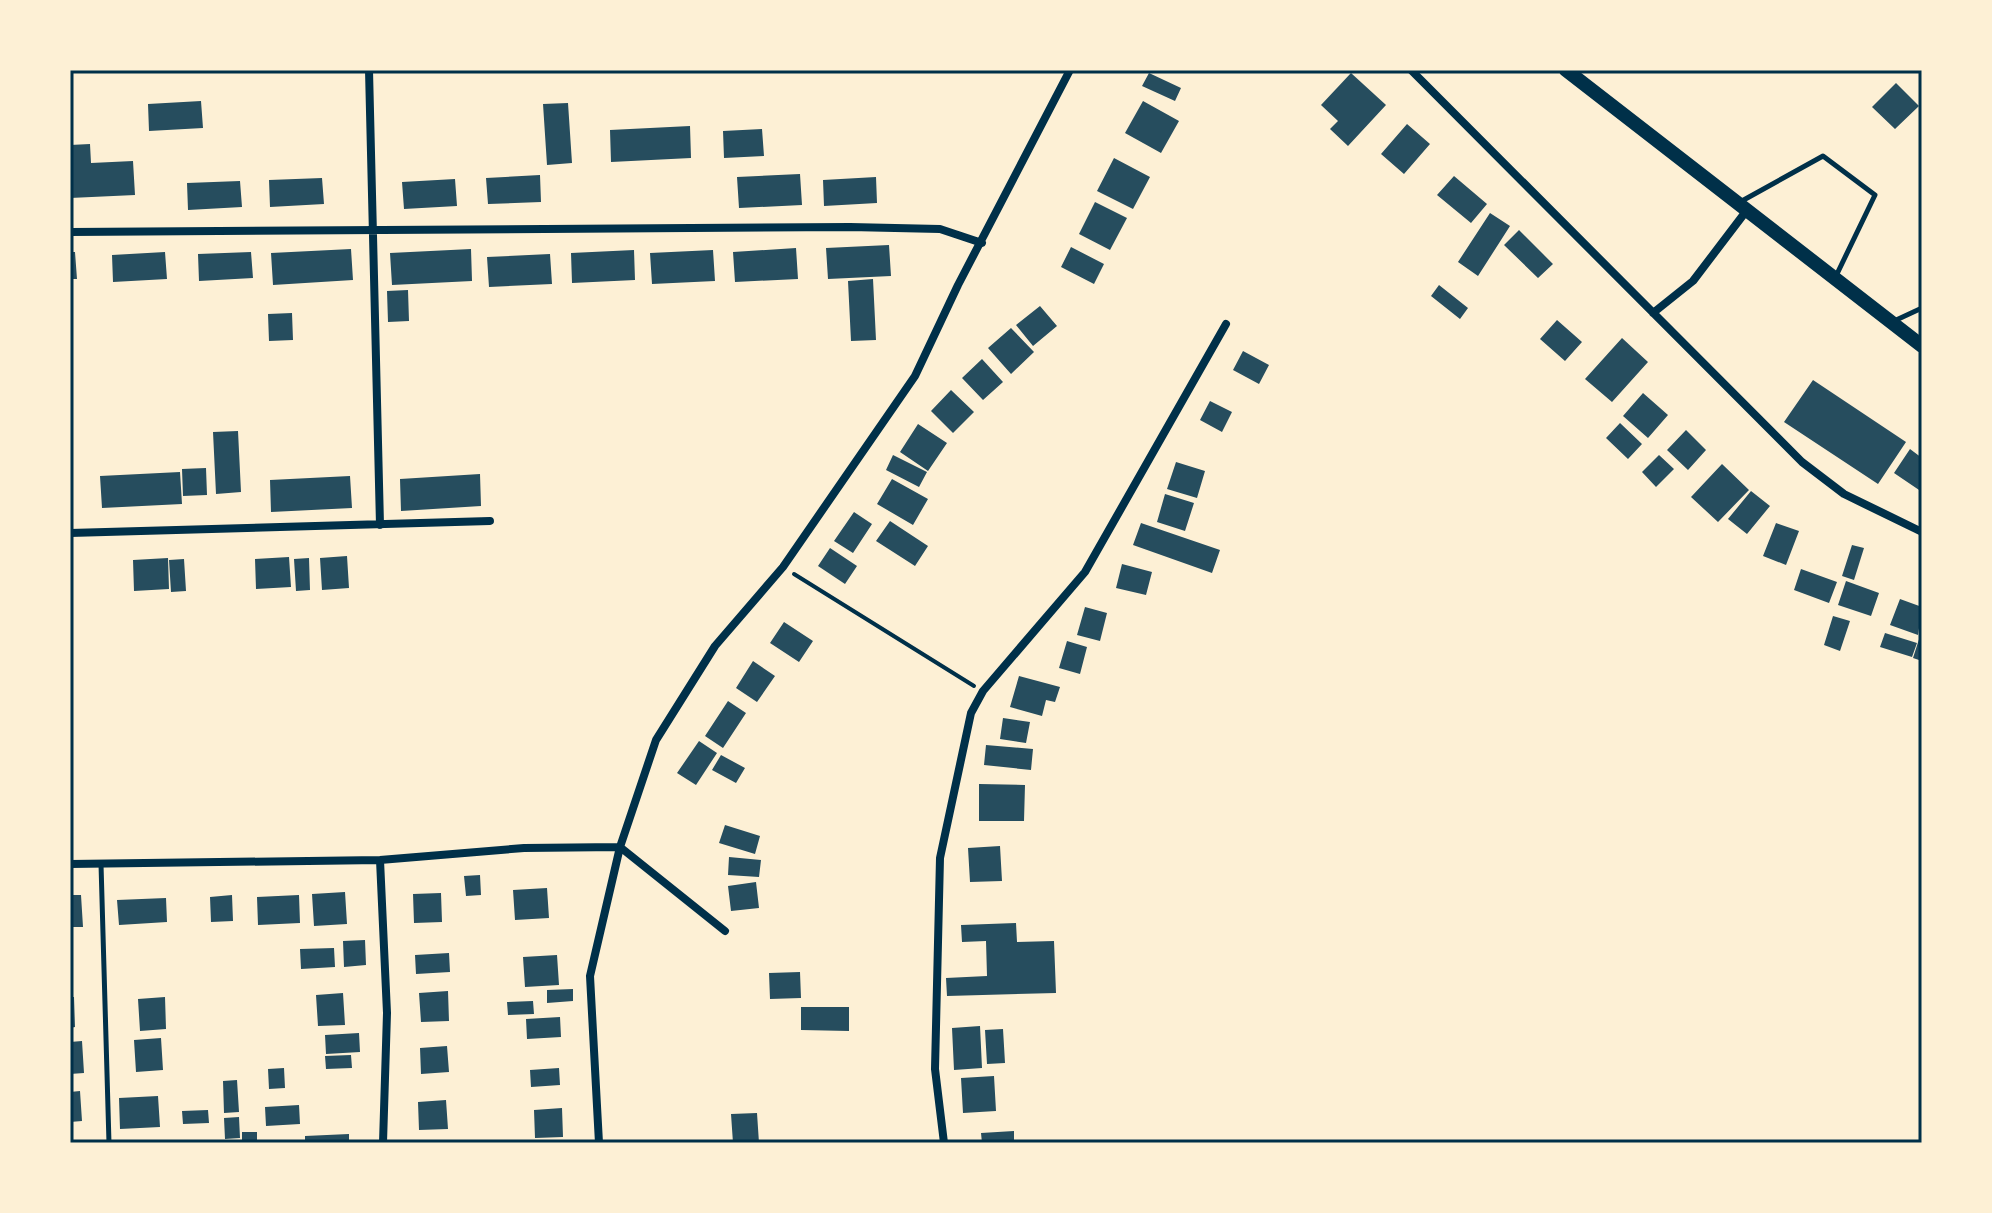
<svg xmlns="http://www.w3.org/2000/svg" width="1992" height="1213" viewBox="0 0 1992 1213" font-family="Mulish,sans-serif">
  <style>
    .building { fill: #264d5e }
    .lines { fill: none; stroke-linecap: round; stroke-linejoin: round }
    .path { stroke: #003049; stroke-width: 4 }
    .service { stroke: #003049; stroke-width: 5 }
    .minor { stroke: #003049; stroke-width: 8 }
    .tertiary { stroke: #003049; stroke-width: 14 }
    .neatline { fill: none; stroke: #003049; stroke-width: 3 }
  </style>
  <rect width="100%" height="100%" fill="#fdf0d5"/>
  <path class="building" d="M1149,73L1181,88L1175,101L1142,86Z
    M1351,73L1386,105L1348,146L1330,129L1338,121L1321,105Z
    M1896,83L1919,106L1895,129L1872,107Z
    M201,101L203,128L149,131L148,104Z
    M1143,101L1179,121L1161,153L1125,133Z
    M568,103L572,163L547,165L543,104Z
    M1407,124L1430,144L1404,174L1381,154Z
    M690,126L691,158L611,162L610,130Z
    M762,129L764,156L724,158L723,131Z
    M90,144L91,163L133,161L135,195L70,198V145Z
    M1114,158L1150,177L1133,209L1097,191Z
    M800,174L802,205L739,208L737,177Z
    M540,175L541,202L488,204L486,178Z
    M1454,176L1487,204L1471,223L1437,195Z
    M876,177L877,203L824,206L823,180Z
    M322,178L324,204L270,207L269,180Z
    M455,179L457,206L404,209L402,182Z
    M240,181L242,207L188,210L187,183Z
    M1095,202L1127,218L1110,250L1079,234Z
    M1490,213L1510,226L1478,276L1458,262Z
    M1519,230L1553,264L1538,278L1504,245Z
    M889,245L891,276L828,279L826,248Z
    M1071,247L1104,264L1094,284L1061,267Z
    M796,248L798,279L735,282L733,252Z
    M351,249L353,280L273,285L271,253Z
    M471,249L472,281L392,285L390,253Z
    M634,250L635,280L572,283L571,253Z
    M713,250L715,281L652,284L650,253Z
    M70,252H75L77,279H70Z
    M165,252L167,279L113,282L112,255Z
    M251,252L253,278L199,281L198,254Z
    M550,254L552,284L489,287L487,257Z
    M873,279L876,340L851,341L848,281Z
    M1439,285L1468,308L1460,319L1431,296Z
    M408,290L409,321L388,322L387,291Z
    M1040,306L1057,326L1033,346L1016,325Z
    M292,313L293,340L269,341L268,314Z
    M1557,320L1582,342L1565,361L1540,339Z
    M1011,328L1034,352L1011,374L988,348Z
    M1622,338L1648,362L1612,402L1585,379Z
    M1243,351L1269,365L1259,384L1233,370Z
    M982,359L1003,382L983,400L962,378Z
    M1813,380L1906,442L1878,484L1784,422Z
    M951,390L974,412L953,433L931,411Z
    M1643,393L1668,415L1648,438L1623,416Z
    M1210,401L1232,412L1222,432L1200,420Z
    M1620,423L1642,444L1628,459L1606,438Z
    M918,424L947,443L928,471L900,452Z
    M1686,430L1706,450L1688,470L1667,450Z
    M238,431L241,492L216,494L213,432Z
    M1910,449L1922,458V492L1894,473Z
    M893,455L927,472L919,487L886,470Z
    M1659,455L1674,469L1656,487L1642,472Z
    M1176,462L1205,471L1197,498L1167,489Z
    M1722,464L1749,490L1718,522L1691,497Z
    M206,468L207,495L183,496L182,469Z
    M180,472L182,504L102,508L100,476Z
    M480,474L481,506L401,511L400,479Z
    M350,476L352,508L271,512L270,480Z
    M892,479L928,499L913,525L877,504Z
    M1751,491L1770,506L1747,534L1728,519Z
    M1165,494L1194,503L1185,531L1157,522Z
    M854,512L872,524L853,553L834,541Z
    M890,521L928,546L915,566L876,541Z
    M1141,523L1220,550L1212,573L1133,545Z
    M1776,523L1799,531L1786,565L1763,556Z
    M1852,545L1864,548L1854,580L1842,576Z
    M830,548L857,566L845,584L818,566Z
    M347,556L349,588L322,590L320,558Z
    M289,557L291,587L256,589L255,559Z
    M168,558L169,589L134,591L133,560Z
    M309,558L310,590L296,591L294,559Z
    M184,559L186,591L171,592L169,560Z
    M1122,564L1152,572L1146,595L1116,588Z
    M1801,569L1837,582L1829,603L1794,590Z
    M1846,581L1879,593L1871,616L1838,605Z
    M1900,599L1922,607L1918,635L1890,625Z
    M1085,607L1107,613L1100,641L1077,635Z
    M1833,616L1850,621L1840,651L1824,645Z
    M784,622L813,641L799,662L770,643Z
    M1885,633L1917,643L1912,657L1880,647Z
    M1921,633H1922V661L1913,658Z
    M1067,641L1087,647L1080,674L1059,668Z
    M753,661L775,676L757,702L736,688Z
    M1019,676L1060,687L1055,702L1046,700L1042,716L1010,707Z
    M728,701L746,713L723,748L705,736Z
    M1003,718L1030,722L1026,743L1000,739Z
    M699,741L717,753L696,785L677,773Z
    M986,745L1033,749L1031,770L984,765Z
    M721,755L745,768L736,783L712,770Z
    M979,784L1025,785L1024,821H979Z
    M725,825L760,836L755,854L719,843Z
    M1000,846L1002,881L970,882L968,848Z
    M729,857L761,860L759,877L728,875Z
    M480,875L481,895L466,896L464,876Z
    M756,882L759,908L731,911L728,886Z
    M547,888L549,918L515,920L513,890Z
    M345,892L347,924L314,926L312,894Z
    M441,893L442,922L414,923L413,894Z
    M70,895H81L83,927H70Z
    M232,895L233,921L211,922L210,897Z
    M299,895L300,923L258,925L257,897Z
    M166,898L167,922L119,925L117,900Z
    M1016,923L1017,942L1054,941L1056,993L947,996L946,978L987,976L986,941L962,942L961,925Z
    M365,940L366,965L344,967L343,941Z
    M334,948L335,967L301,969L300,949Z
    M449,953L450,972L416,974L415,955Z
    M557,955L559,985L525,987L523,957Z
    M800,972L801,998L770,999L769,973Z
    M573,989V1001L547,1003V990Z
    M448,991L449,1021L421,1022L419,993Z
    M343,993L345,1025L318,1026L316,995Z
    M70,997H74L75,1027L70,1028Z
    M165,997L166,1029L140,1031L138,999Z
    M533,1001L534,1014L508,1015L507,1002Z
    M801,1007H849V1031L801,1030Z
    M560,1017L561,1037L527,1039L526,1019Z
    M980,1026L982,1068L954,1070L952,1028Z
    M1003,1029L1005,1063L987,1064L985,1030Z
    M359,1033L360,1052L326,1054L325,1035Z
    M161,1038L163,1070L136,1072L134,1040Z
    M82,1041L84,1073L70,1074V1042Z
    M447,1046L449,1072L421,1074L420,1048Z
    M351,1055L352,1068L326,1069L325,1056Z
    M284,1068L285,1088L269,1089L268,1069Z
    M559,1068L560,1085L531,1087L530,1070Z
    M994,1076L996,1111L963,1113L961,1078Z
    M237,1080L239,1112L224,1113L223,1081Z
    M80,1091L82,1121L70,1122V1092Z
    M158,1096L160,1127L120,1129L119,1098Z
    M446,1100L448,1129L419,1130L418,1102Z
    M299,1105L300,1124L266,1126L265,1107Z
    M562,1108L563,1137L535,1138L534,1110Z
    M208,1110L209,1123L183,1124L182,1111Z
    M757,1113L759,1143H733L731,1114Z
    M239,1117L240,1138L225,1139L224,1118Z
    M1014,1131V1143H982L981,1133Z
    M242,1132H257V1143H242Z
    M349,1134V1143H305V1136Z"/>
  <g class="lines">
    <path class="path" d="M794,574L974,686"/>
    <path class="service" d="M1740,202L1823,156L1875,195L1836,276
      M1894,321L1922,308
      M101,864L109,1143"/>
    <path class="minor" d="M369,70L380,525
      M1411,70L1802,462L1844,494L1922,532
      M70,232L850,227L940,229L982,243
      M1653,313L1693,281L1747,210
      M70,533L490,521
      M380,860L387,1013L383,1143
      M70,864L380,860L524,848L620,847L725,931
      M599,1143L590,976L620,847L656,740L715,646L783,567L915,376L958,285L1070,70
      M944,1143L935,1069L940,858L971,713L983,691L1085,572L1226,324"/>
    <path class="tertiary" d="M1566,70L1922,346"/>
  </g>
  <rect width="1992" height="1213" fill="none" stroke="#fdf0d5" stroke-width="144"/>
  <rect x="72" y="72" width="1848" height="1069" class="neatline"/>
</svg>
